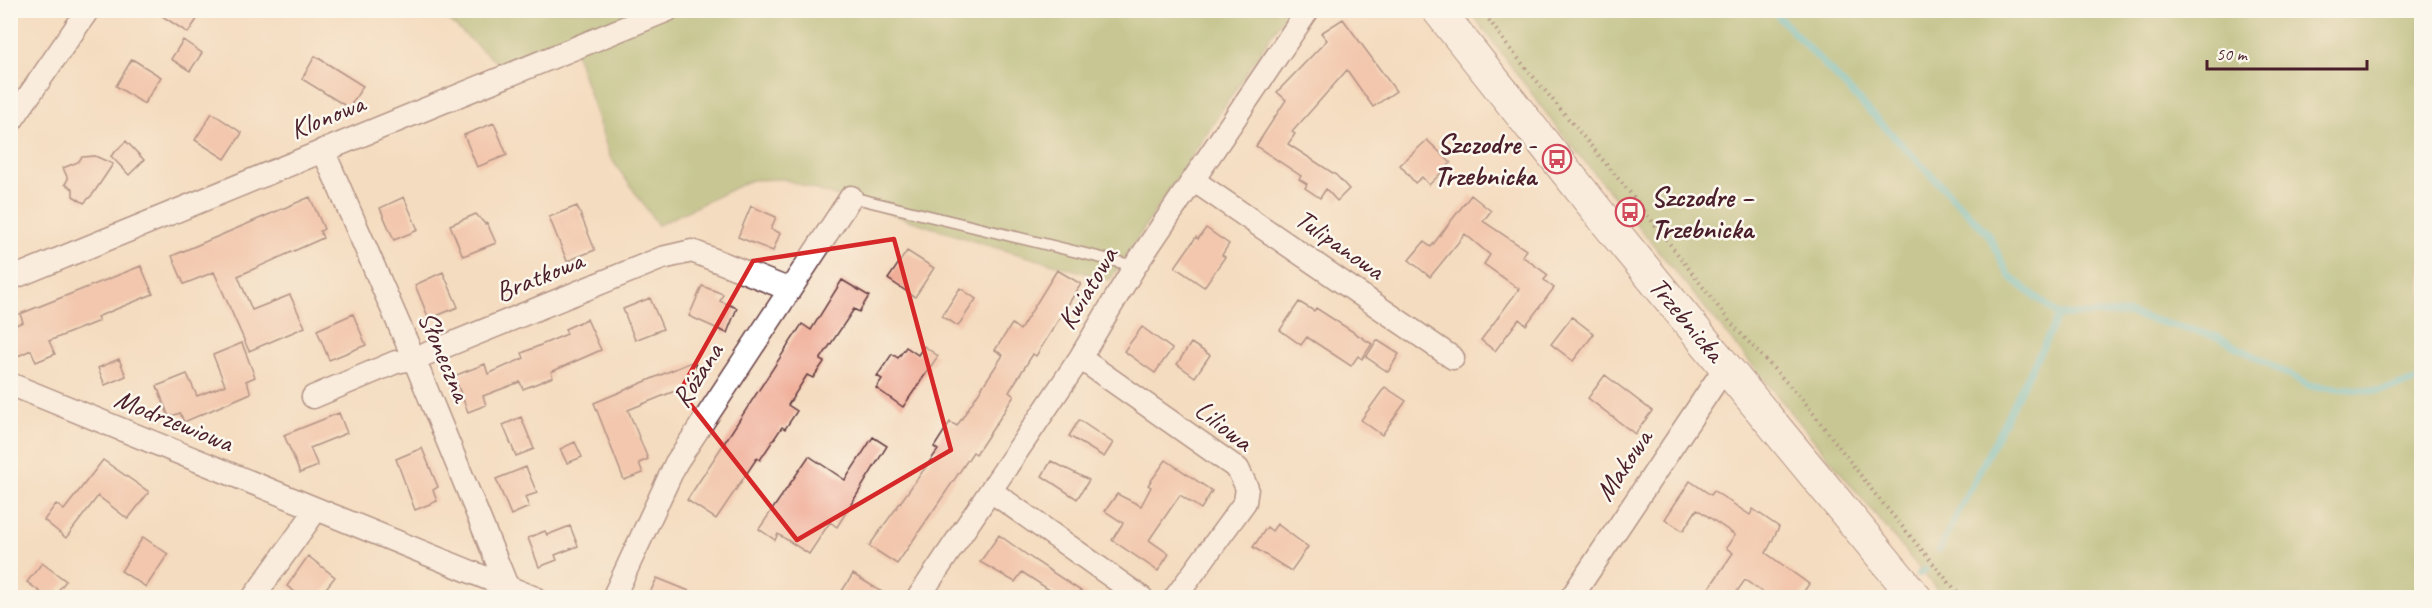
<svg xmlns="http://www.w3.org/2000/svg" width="2432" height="608" viewBox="0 0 2432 608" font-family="Caveat,sans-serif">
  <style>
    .forest { fill: #93ae60; stroke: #6e6646; stroke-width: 1.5 }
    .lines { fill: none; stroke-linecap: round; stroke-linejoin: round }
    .stream { stroke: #4fbdc5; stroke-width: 7 }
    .building { fill: #f0ad98 }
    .lane-casing { stroke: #643b41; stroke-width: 13 }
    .street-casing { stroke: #643b41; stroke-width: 25 }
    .secondary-casing { stroke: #643b41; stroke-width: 34 }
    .path { stroke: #643b41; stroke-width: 4; stroke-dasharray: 1.5 4.5; stroke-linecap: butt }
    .lane { stroke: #fff; stroke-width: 10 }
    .street { stroke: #fff; stroke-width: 22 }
    .secondary { stroke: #fff; stroke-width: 32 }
    .marked { fill: none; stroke: #d62828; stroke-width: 4.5; stroke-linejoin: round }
    .labels { text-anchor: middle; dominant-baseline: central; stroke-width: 5; stroke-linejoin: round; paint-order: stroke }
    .street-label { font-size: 28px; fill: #4a1f2b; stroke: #fbf7ec }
    .poi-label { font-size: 28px; font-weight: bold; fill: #4a1f2b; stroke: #fbf7ec; text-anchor: end }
  </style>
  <rect width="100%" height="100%" fill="#fbf7ec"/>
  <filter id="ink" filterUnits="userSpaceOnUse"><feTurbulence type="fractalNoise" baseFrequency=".0167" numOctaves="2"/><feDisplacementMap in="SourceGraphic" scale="12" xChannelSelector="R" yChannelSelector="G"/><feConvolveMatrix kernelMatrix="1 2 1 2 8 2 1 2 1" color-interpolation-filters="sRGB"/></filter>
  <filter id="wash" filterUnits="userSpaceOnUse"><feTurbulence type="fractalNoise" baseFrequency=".008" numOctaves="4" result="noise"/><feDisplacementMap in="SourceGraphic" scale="24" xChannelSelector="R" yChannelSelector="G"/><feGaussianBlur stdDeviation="1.35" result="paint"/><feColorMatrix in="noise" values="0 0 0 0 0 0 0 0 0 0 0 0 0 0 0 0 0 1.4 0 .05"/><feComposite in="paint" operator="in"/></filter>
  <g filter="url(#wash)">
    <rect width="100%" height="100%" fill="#f4dcc0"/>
    <path class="forest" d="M438,11H1287L1110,280L986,245L783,179L751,180L658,225L610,157L570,35L498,64Z
      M1470,11H2421V597H1943L1558,129Z"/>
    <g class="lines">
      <path class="stream" d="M1772,10L1988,234L2009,276L2059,315L2126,313L2218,337L2310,386L2379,391L2422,379
        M1939,550L2059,315
        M1919,574L1925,570"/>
    </g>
    <g id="blocks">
      <path class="building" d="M153,10H203L188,33Z
        M1343,19L1396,91L1373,107L1347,70L1292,132L1295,134L1288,144L1336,175L1349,189L1337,201L1326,189L1320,198L1305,188L1307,184L1299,179L1301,176L1256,146L1286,100L1277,92L1327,40L1321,33Z
        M183,40L202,53L190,71L171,59Z
        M315,56L363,86L349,108L302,79Z
        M132,59L161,77L144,104L116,86Z
        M212,113L242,133L225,159L195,140Z
        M494,123L507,155L477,167L464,135Z
        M1427,140L1451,163L1429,185L1422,177L1415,183L1400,165Z
        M126,141L144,160L129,175L111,156Z
        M95,156L113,164L93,194L84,203L73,196V189L65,184L68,179L63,168L78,162L82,157Z
        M1471,195L1491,211L1483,221L1526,250L1522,256L1548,275L1544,280L1554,288L1526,325L1519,319L1495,351L1481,340L1519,289L1484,264L1490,255L1465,234L1430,277L1409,260L1424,242L1431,247Z
        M310,197L324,229L320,231L323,238L238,276L252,310L290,295L305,327L249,351L214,272L184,284L172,256Z
        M404,197L418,230L394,240L380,208Z
        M577,206L595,250L567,261L549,217Z
        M751,206L776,217L771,229L780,233L773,251L738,237Z
        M476,214L485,224L487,223L496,243L463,256L450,225Z
        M1206,228L1229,244L1222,255L1225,257L1204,287L1175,267L1196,237L1198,239Z
        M907,251L934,268L915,297L888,279Z
        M141,266L153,294L97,317L99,321L49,341L55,354L36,362L31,350L18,356L10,339V327L23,322L20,314Z
        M1057,270L1081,284L1036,356L1033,354L1009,392L1014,396L998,421L976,454L973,452L897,564L869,546L938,450L934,447L950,422L957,426L1003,355L995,350L1012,324L1020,330Z
        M443,272L458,307L429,319L415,285Z
        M842,280L869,296L859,312L854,309L820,360L824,362L813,378L807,375L788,405L797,411L785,429L782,427L760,460L757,458L716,519L687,500L802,324L811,330Z
        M702,286L723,294L720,301L737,308L727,333L689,316Z
        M960,288L976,299L958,326L942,316Z
        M650,298L663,329L635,340L623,309Z
        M1299,302L1314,311L1316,308L1372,344L1362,359L1358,356L1351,366L1307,337L1301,345L1280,330Z
        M353,314L366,345L329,360L317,330Z
        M1572,317L1594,334L1573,361L1551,344Z
        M587,319L601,350L551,372L553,377L523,389L520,382L483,396L486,405L468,412L454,376L485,364L488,374L524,358L522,353L567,334L565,329Z
        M1142,327L1172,349L1155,373L1124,351Z
        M1377,340L1399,354L1388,372L1366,357Z
        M242,343L255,377L246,381L251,393L184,422L180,413L169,417L157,386L187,374L197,396L225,385L213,355Z
        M1191,343L1210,355L1195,377L1177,364Z
        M924,346L938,356L903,407L876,388L882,379L877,376L892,354L898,358L906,347L918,355Z
        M119,359L126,376L105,385L98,368Z
        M694,361L702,380L628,410L648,459L639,463L643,473L624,480L594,403Z
        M1605,375L1652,411L1635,434L1588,398Z
        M1385,387L1406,401L1382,435L1361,420Z
        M339,413L347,433L310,448L318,466L300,473L284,435Z
        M521,417L534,449L516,456L503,425Z
        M1079,420L1113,443L1104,457L1069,436Z
        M873,437L887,446L837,527L830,522L809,554L778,534L775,540L759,529L809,456L845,480Z
        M575,442L582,457L567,463L560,449Z
        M422,448L438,487L433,490L437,501L415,510L396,459Z
        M103,460L149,492L128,519L98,496L66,538L44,520L56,504L64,510Z
        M1166,460L1212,491L1201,509L1180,495L1149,540L1169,554L1158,571L1112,540L1123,523L1105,511L1117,494L1141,506L1151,487L1148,485Z
        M1051,461L1089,480L1077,499L1042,476Z
        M526,467L537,493L525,497L529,507L511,515L496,479Z
        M1690,481L1711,495L1714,491L1750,515L1753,509L1779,527L1766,553L1809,584L1800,597H1769L1745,580L1733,597H1717L1707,591L1733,553L1726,548L1735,535L1697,509L1683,531L1665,519Z
        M1277,524L1308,547L1291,571L1253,547L1267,527L1272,531Z
        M570,526L578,546L555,555L557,560L539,567L528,538L545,531L547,535Z
        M999,535L1034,560L1090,597H1060L1022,572L1015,582L980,562Z
        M143,537L168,554L146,587L121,571Z
        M308,556L335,577L319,597H302L287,586Z
        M42,563L66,581L53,597H47L27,582Z
        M853,574L890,597H838Z
        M657,578L704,597H648Z"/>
    </g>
  </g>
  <g filter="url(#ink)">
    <use href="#blocks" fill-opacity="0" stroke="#643b41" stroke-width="1.5"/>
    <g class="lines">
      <g class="lane-casing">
        <path id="lane" d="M851,197L1135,266"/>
      </g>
      <g class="street-casing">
        <path id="street" d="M10,123L88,10
          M323,150L414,359L507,586
          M1193,180L1453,358
          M10,279L668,10
          M1080,358L1238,469L1247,488L1245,502L1175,598
          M10,384L535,598
          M313,397L396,362L414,359L662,258L692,251L788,289
          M991,491L1142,598
          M253,598L316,510
          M613,598L676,463L851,197
          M918,598L1080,358L1135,266L1308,10
          M1571,598L1726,366"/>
      </g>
      <g class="secondary-casing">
        <path id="secondary" d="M1438,10L1611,228L1916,598"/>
      </g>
      <path class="path" d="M1482,10L1506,44L1632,195L1730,322L1803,400L1875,494L1962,598"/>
      <use href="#lane" class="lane"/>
      <use href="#street" class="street"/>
      <use href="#secondary" class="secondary"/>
    </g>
  </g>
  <path d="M0 0H2432V608H0ZM894,239L951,450L797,540L680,391L753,261Z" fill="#f4dcc0" fill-opacity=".55" fill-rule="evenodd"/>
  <path class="marked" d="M894,239L951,450L797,540L680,391L753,261Z"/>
  <defs>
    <g id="bus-ring" transform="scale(1.5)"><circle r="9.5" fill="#fbf7ec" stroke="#d1495b" stroke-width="1.5"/><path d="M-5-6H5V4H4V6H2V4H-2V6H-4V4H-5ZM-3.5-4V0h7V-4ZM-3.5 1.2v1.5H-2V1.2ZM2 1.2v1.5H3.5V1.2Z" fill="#d1495b"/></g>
  </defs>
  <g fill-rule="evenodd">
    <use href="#bus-ring" x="1557" y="159"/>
    <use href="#bus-ring" x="1630" y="212"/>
  </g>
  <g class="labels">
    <g class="street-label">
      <text transform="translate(327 116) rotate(-22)">Klonowa</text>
      <text transform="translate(1340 244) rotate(35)">Tulipanowa</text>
      <text transform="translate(539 276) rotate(-22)">Bratkowa</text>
      <text transform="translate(1087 288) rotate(-59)">Kwiatowa</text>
      <text transform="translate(1687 319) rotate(50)">Trzebnicka</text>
      <text transform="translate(445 356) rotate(67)">Słoneczna</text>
      <text transform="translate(697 375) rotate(-57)">Różana</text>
      <text transform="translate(174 420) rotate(22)">Modrzewiowa</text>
      <text transform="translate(1224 425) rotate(38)">Liliowa</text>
      <text transform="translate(1623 465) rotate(-56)">Makowa</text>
    </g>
    <g class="poi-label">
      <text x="1536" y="143">Szczodre -<tspan x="1536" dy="32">Trzebnicka</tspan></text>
      <text x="1651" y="196" text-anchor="start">Szczodre –<tspan x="1651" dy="32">Trzebnicka</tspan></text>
    </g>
  </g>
  <rect width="2432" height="608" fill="none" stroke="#fbf7ec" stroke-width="36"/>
  <path d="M2207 60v9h160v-9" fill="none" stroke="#4a1f2b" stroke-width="3"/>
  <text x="2216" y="60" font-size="18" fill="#4a1f2b" stroke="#fbf7ec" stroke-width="4.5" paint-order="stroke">50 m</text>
</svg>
